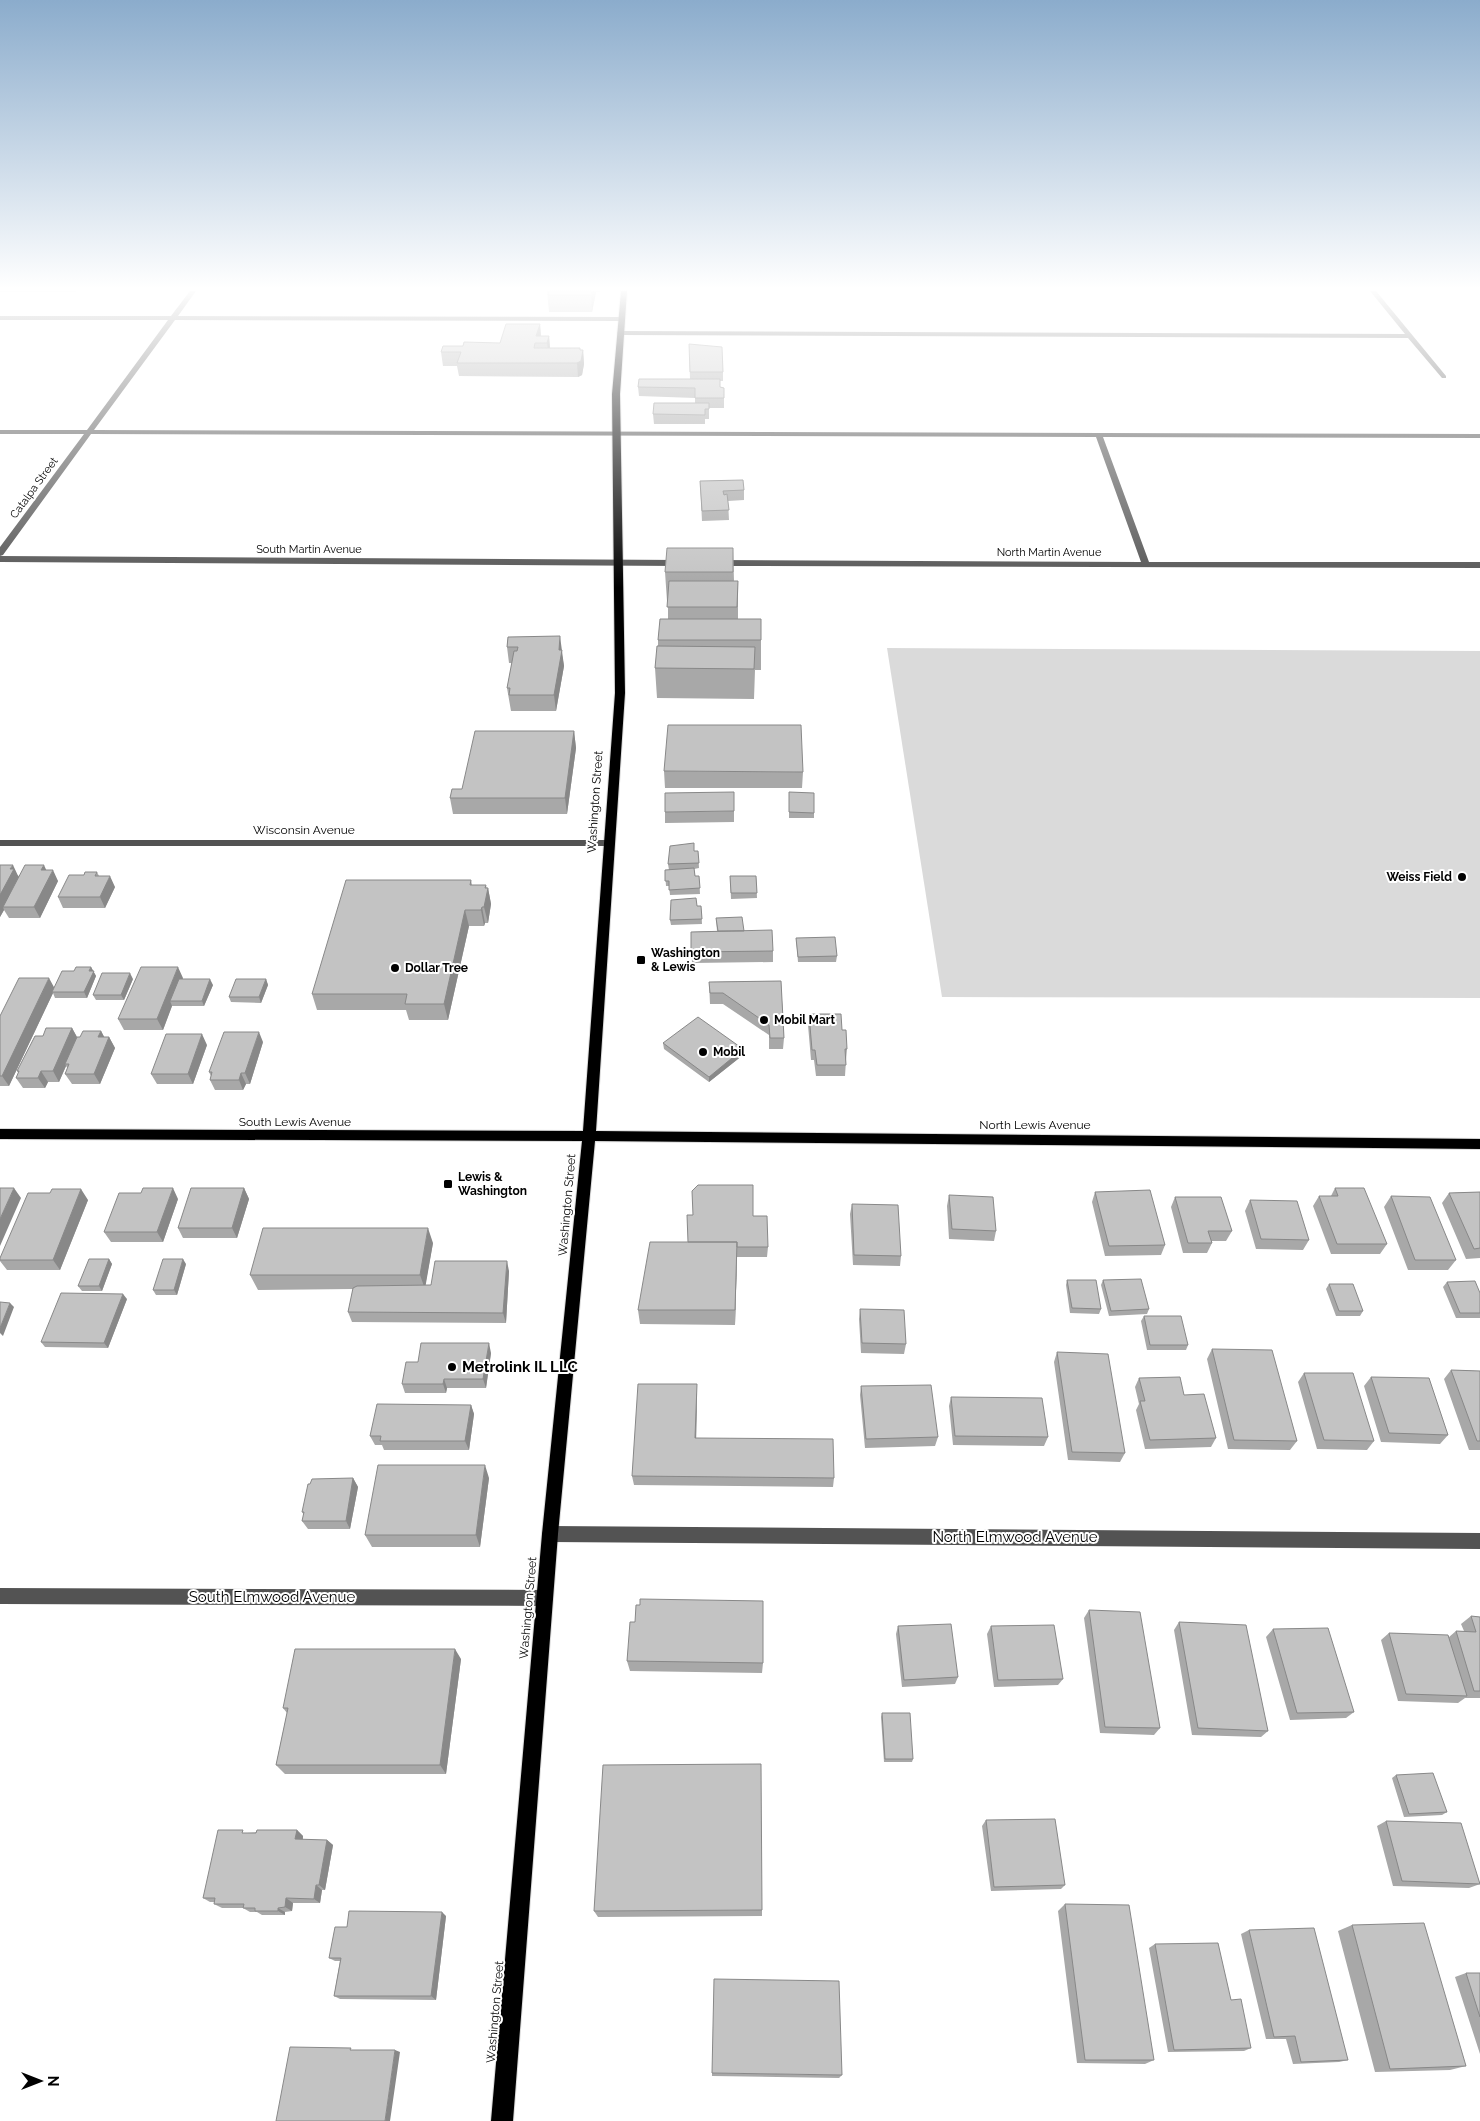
<svg xmlns="http://www.w3.org/2000/svg" width="1480" height="2121" viewBox="0 0 1480 2121" font-family="Raleway,sans-serif">
  <style>
    .green { fill: #dadada }
    .lines { fill: none; stroke-linecap: round; stroke-linejoin: round }
    .major-casing { stroke: #dbdbdb; stroke-width: 2 }
    .minor { fill: #535353; fill-rule: evenodd }
    .major { fill: #000; fill-rule: evenodd }
    .wall { fill: #a8a8a8 }
    .shaded-wall { fill: #888 }
    .building { fill: #c3c3c3; stroke: #888 }
    .poi-dot { fill: #000; stroke: #fff; stroke-width: 2 }
    .labels { text-anchor: middle; dominant-baseline: central; stroke-width: 4; stroke-linejoin: round; paint-order: stroke }
    .far-street-label { font-size: 11px; fill: #000; stroke: #fff }
    .street-label { font-size: 12px; fill: #000; stroke: #fff }
    .poi-label { font-size: 12px; font-weight: bold; fill: #000; stroke: #fff; text-anchor: start }
    .near-poi-label { font-size: 15px; font-weight: bold; fill: #000; stroke: #fff; text-anchor: start }
    .near-street-label { font-size: 15px; fill: #000; stroke: #fff }
  </style>
  <rect width="100%" height="100%" fill="#fff"/>
  <path class="green" d="M887,648L1480,651V998L942,997Z"/>
  <g class="lines">
    <g class="major-casing">
      <path id="major" d="M621,291H627L620,394L625,693L596,1131L1480,1139V1149L595,1141L558,1534L513,2121H491L542,1534L582,1141L0,1139V1129L583,1131L615,693L612,394Z"/>
    </g>
    <path class="minor" d="M190,291H196L178,316L622,317L625,319L622,321L175,320L94,430L1480,434V438L1103,437L1149,562H1480V568L717,566L713,563L717,560L1141,562L1096,437L91,434L3,555L0,556V547L84,434H0V430H87L168,320H0V316H171Z
      M1370,291H1376L1446,376V378H1442L1408,338L620,335L617,333L620,331L1405,334Z
      M0,556L682,560L686,563L682,566L0,562Z
      M0,840H608L613,843L608,846H0Z
      M550,1526L1480,1533V1549L550,1542L544,1540L542,1534L544,1528Z
      M0,1588L545,1590L551,1592L553,1598L551,1604L545,1606L0,1604Z"/>
    <use href="#major" class="major"/>
  </g>
  <path class="wall" d="M0,291H77L76,292H0Z
    M547,291H600V292H596L592,312H549Z
    M540,324L541,336H549L550,348L583,350L584,364L582,375L578,377L459,376L457,366H443L441,352L463,346L500,343Z
    M689,344L723,372V381H720V387L724,388V408H709V419H705V424H654L653,414L695,403V398L639,396L638,387L690,379Z
    M700,481L744,490V500L728,501L729,520L702,521Z
    M733,548L734,581H738V619L761,640V670H755L754,699L657,698L655,668L658,646V640L668,619V601H667L665,572Z
    M508,637L561,650L564,666L556,711H511L507,688L512,663H509L507,647Z
    M574,731L576,748L567,814H453L450,798L462,789Z
    M664,771L803,772L802,788H665Z
    M789,792L814,813V818H789Z
    M734,811V822L665,823V812Z
    M694,851H698L699,868L694,869L695,876H699L700,894L670,895L669,886H666L665,870H669L668,864Z
    M0,865L19,876V877L46,870L58,881L40,918H9L4,910L0,917Z
    M97,872L99,876L115,887L105,908H63L58,897L84,875Z
    M730,876H756L757,898L731,899Z
    M471,880L472,885L488,888L491,904L488,923H485L484,926H469L448,1020H409L406,1010H317L312,994Z
    M697,906H701L702,924L671,925L670,920Z
    M716,918L744,931L773,951V962L692,963L691,932L717,931Z
    M796,938L837,956L836,962H798Z
    M91,967L96,976L87,998H55L53,993L9,1086H0V1016L54,988L74,971Z
    M183,978V979L213,985L204,1006H172L163,1030H124L118,1019Z
    M133,979L124,1000H96L93,995Z
    M266,979L268,985L261,1003L231,1002L229,997Z
    M781,981L784,1038L783,1049H769V1035L723,1004H710L709,982Z
    M809,1014L842,1030L847,1049L846,1060L845,1076H816L814,1060H811L808,1025Z
    M72,1028L77,1037H80L101,1031L104,1037H109L115,1048L100,1084H72L65,1074L68,1069L66,1066L59,1082H48L45,1088H23L16,1078L19,1073L17,1071L43,1036Z
    M263,1042L250,1084H246L243,1090H215L210,1080L211,1076L209,1072Z
    M663,1043L743,1055L709,1082L664,1049Z
    M207,1045L193,1084H157L151,1074Z
    M244,1188L249,1199L237,1238H183L178,1228Z
    M1335,1188L1387,1244L1380,1254H1331L1313,1206L1319,1196H1331Z
    M1095,1192L1165,1245L1161,1255L1105,1256L1092,1202Z
    M1480,1192V1258L1466,1259L1442,1203L1449,1193Z
    M50,1193L88,1200L60,1270H7L0,1261V1258Z
    M949,1195L996,1231L994,1241L949,1239L947,1206Z
    M1391,1196L1456,1260L1448,1270H1408L1384,1207Z
    M1175,1197L1232,1231L1226,1241H1211L1212,1243L1207,1253H1183L1171,1207Z
    M178,1199L163,1242H111L104,1232Z
    M1250,1200L1309,1240L1303,1250L1256,1249L1245,1211Z
    M852,1204L901,1256L900,1266L853,1265L850,1214Z
    M753,1216L768,1247L767,1257H737L735,1325L640,1324L638,1310L688,1242Z
    M433,1243L425,1286L431,1285L509,1271L506,1323L352,1322L348,1312L353,1289L258,1290L250,1275Z
    M109,1259L112,1264L102,1291H82L78,1286Z
    M186,1264L177,1295H156L153,1290Z
    M1067,1280L1101,1309L1099,1314L1070,1313L1066,1285Z
    M1103,1280L1149,1309L1147,1314L1109,1316L1101,1285Z
    M1447,1282L1480,1293V1318H1456L1443,1287Z
    M1329,1284L1363,1311L1360,1316H1336L1326,1289Z
    M127,1299L108,1348L45,1347L41,1342Z
    M860,1309L906,1344L904,1354L861,1353L859,1319Z
    M1144,1316L1188,1345L1186,1350H1147L1141,1321Z
    M1212,1349L1297,1441L1290,1450L1228,1449L1207,1359Z
    M1057,1352L1125,1453L1120,1462L1068,1460L1054,1362Z
    M491,1353L486,1388H447L446,1393H405L402,1384L418,1362Z
    M1451,1370L1480,1371V1450H1469L1444,1379Z
    M1304,1373L1374,1441L1367,1450L1317,1449L1298,1382Z
    M1371,1377L1448,1435L1440,1444L1381,1442L1364,1386Z
    M1139,1378L1184,1395L1216,1438L1211,1447L1145,1449L1136,1410L1139,1404L1135,1387Z
    M861,1386L938,1437L935,1446L865,1448L860,1395Z
    M697,1393L696,1438L834,1478L833,1487L634,1485L632,1476Z
    M951,1397L1048,1437L1044,1446L953,1445L949,1406Z
    M471,1405L474,1414L469,1450H384L382,1445H375L370,1436Z
    M353,1478L358,1487L350,1529H308L302,1521L304,1515L302,1512Z
    M489,1478L480,1547H372L365,1535Z
    M1089,1610L1160,1728L1154,1735L1100,1733L1084,1618Z
    M1471,1616L1480,1617V1698H1465L1458,1703L1398,1701L1381,1640L1389,1633L1449,1637L1456,1631H1464L1461,1624Z
    M635,1622L763,1663L762,1673L630,1671L627,1661Z
    M1179,1622L1268,1731L1261,1737L1192,1735L1174,1630Z
    M898,1626L958,1677L955,1684L902,1687L896,1634Z
    M991,1626L1063,1679L1058,1685L994,1687L987,1634Z
    M1273,1629L1354,1712L1346,1718L1290,1720L1266,1637Z
    M461,1659L446,1774H285L276,1765L287,1713L283,1708Z
    M882,1713L913,1759L912,1762H884L881,1717Z
    M1396,1775L1447,1812L1442,1815L1404,1817L1392,1778Z
    M986,1820L1065,1885L1061,1889L991,1891L982,1826Z
    M1386,1821L1480,1884L1469,1888L1393,1886L1377,1826Z
    M297,1830L303,1836V1840H327L333,1845L325,1890H322L320,1903H293L292,1911L285,1912V1915H262L257,1912H250L243,1908H222L214,1904V1902H210L203,1898L247,1833Z
    M1065,1904L1154,2060L1145,2064L1077,2063L1058,1911Z
    M762,1910V1916L598,1917L594,1911Z
    M446,1916L436,2000L340,1999L334,1996L340,1961H335L329,1958L347,1927Z
    M1352,1925L1466,2066L1450,2070L1375,2072L1338,1931Z
    M1249,1930L1348,2060L1339,2062L1293,2064L1286,2039H1266L1241,1934Z
    M1155,1944L1231,2000L1251,2048L1244,2051L1168,2052L1149,1948Z
    M1466,1973H1480V2054L1455,1977Z
    M712,2073L842,2075L839,2078L712,2076Z"/>
  <path class="shaded-wall" d="M592,291H595L596,292L592,312L591,295Z
    M540,324L541,338L536,336Z
    M549,336L550,349L549,357L547,343Z
    M583,350L584,364L582,375L578,377L577,363L581,360Z
    M560,636L564,666L556,711L554,695Z
    M574,731L576,748L567,814L565,798Z
    M13,865L20,880L3,907L4,910L0,917V895L10,869Z
    M44,865L49,876L41,870Z
    M53,870L58,881L40,918L34,907Z
    M110,876L115,887L105,908L100,897Z
    M486,885L487,892L488,888L491,904L488,923L484,907Z
    M482,907L485,923L484,926L481,910Z
    M465,910L469,926L448,1020L444,1004Z
    M91,967L96,976L87,998L84,992Z
    M178,967L183,978L174,1001H170L172,1006L163,1030L157,1019Z
    M130,973L133,979L124,1000L121,995Z
    M49,978L55,989L52,992L53,993L9,1086L2,1076Z
    M210,979L213,985L204,1006L202,1001Z
    M266,979L268,985L261,1003L259,997Z
    M72,1028L78,1039L65,1064L66,1066L59,1082L53,1071Z
    M101,1031L107,1042L98,1037Z
    M259,1032L263,1042L250,1084L245,1073Z
    M202,1034L207,1045L193,1084L188,1074Z
    M109,1037L115,1048L100,1084L94,1074Z
    M743,1049V1055L709,1082V1077Z
    M41,1071L48,1082L45,1088L38,1078Z
    M241,1073L246,1084L243,1090L239,1080Z
    M14,1188L21,1198L0,1246V1219Z
    M173,1188L178,1199L163,1242L157,1232Z
    M244,1188L249,1199L237,1238L232,1228Z
    M81,1189L88,1200L60,1270L53,1260Z
    M428,1228L433,1243L425,1289L420,1275Z
    M737,1242V1257L735,1325V1310Z
    M109,1259L112,1264L102,1291L99,1286Z
    M183,1259L186,1264L177,1295L174,1290Z
    M507,1261L509,1271L506,1323L503,1313Z
    M123,1294L127,1299L108,1348L104,1343Z
    M10,1303L14,1307L3,1336L0,1333V1328Z
    M489,1343L491,1353L486,1388L483,1379Z
    M444,1379L447,1388L446,1393L443,1384Z
    M697,1384V1393L696,1447L695,1438Z
    M471,1405L474,1414L469,1450L465,1441Z
    M485,1465L489,1478L480,1547L476,1535Z
    M353,1478L358,1487L350,1529L346,1521Z
    M455,1649L461,1659L446,1774L440,1765Z
    M297,1830L303,1836L302,1845L295,1839Z
    M327,1840L333,1845L325,1890L319,1885Z
    M316,1885L322,1890L320,1903L314,1899Z
    M286,1898L293,1903L292,1911L285,1907Z
    M278,1908L285,1912V1915L278,1911Z
    M442,1912L446,1916L436,2000L431,1996Z
    M395,2050L400,2052L390,2121H385Z"/>
  <path class="building" d="M549,291H592L591,295H548Z
    M506,324H540L536,336H549L547,343H535L534,348H580V350H583L581,361L577,363H457L461,352H441L443,346H463L464,342L500,343Z
    M689,344L722,347L723,372H690Z
    M639,379H720V387L724,388V398H695V388L638,387Z
    M654,403H709V409H705V415L653,414Z
    M743,480L744,490L723,491L724,495L727,494L729,510L702,511L700,481Z
    M667,548H733V572H665Z
    M669,581H738L737,607H667Z
    M660,619H761V640H658Z
    M560,636L559,650H562L554,695H509L510,688H507L514,651H517L518,647H507L508,637Z
    M657,646L755,647L754,669L655,668Z
    M668,725H801L803,772L664,771Z
    M475,731H574L565,798H450L452,789H462Z
    M734,792V811L665,812V793Z
    M789,792L814,793V813L789,812Z
    M694,843V851H698L699,863L668,864L670,846Z
    M0,865H13L10,869H14L0,895Z
    M25,865H44L41,870H53L34,907H3Z
    M694,868L695,876H699L700,888L669,890V881H665V870Z
    M85,872H97L95,876H110L100,897H58L69,875H84Z
    M730,876H756L757,893H731Z
    M346,880H471L470,885H486L485,888H488L484,907H482L481,910H465L444,1004H405L407,994H312Z
    M696,898L697,906H701L702,919L670,920L671,900Z
    M742,917L744,931H718L716,918Z
    M772,930L773,951L691,952V932Z
    M835,937L837,956L798,957L796,938Z
    M76,967H91L89,971H94L84,992H52L62,971H74Z
    M141,967H178L157,1019H118Z
    M102,973H130L121,995H93Z
    M19,978H49L2,1076H0V1016Z
    M179,979H210L202,1001H170Z
    M236,979H266L259,997H229Z
    M781,981L784,1038H770L769,1025L723,993H710L709,982Z
    M809,1014H841L842,1030H846L847,1049H845L846,1065H817L815,1050H812Z
    M698,1017L743,1049L709,1077L663,1043Z
    M46,1028H72L53,1071H41L38,1078H16L19,1071H17L35,1036H43Z
    M83,1031H101L98,1037H109L94,1074H65L69,1064H65L77,1037H80Z
    M224,1032H259L245,1073H241L239,1080H210L212,1072H209Z
    M166,1034H202L188,1074H151Z
    M698,1185H753V1216H767L768,1247H737V1242H688L687,1215H693L692,1191Z
    M0,1188H14L0,1219Z
    M143,1188H173L157,1232H104L119,1193H141Z
    M191,1188H244L232,1228H178Z
    M1335,1188H1364L1387,1244H1337L1319,1196H1338Z
    M52,1189H81L53,1260H0V1258L28,1193H50Z
    M1150,1190L1165,1245L1109,1246L1095,1192Z
    M1480,1192V1248L1474,1249L1449,1193Z
    M949,1195L993,1197L996,1231L952,1229Z
    M1391,1196L1430,1197L1456,1260H1415Z
    M1175,1197H1221L1232,1231H1208L1212,1243H1188Z
    M1250,1200L1297,1201L1309,1240L1261,1239Z
    M852,1204L898,1205L901,1256L854,1255Z
    M263,1228H428L420,1275H250Z
    M650,1242H737L735,1310H638Z
    M89,1259H109L99,1286H78Z
    M163,1259H183L174,1290H153Z
    M435,1261H507L503,1313L348,1312L353,1288L357,1286L431,1285Z
    M1141,1279L1149,1309L1111,1311L1103,1280Z
    M1067,1280H1096L1101,1309L1072,1308Z
    M1475,1281L1480,1293V1313H1460L1447,1282Z
    M1329,1284H1353L1363,1311H1339Z
    M61,1293L123,1294L104,1343L41,1342Z
    M0,1302L10,1303L0,1328Z
    M860,1309L904,1310L906,1344L862,1343Z
    M1144,1316H1181L1188,1345H1150Z
    M421,1343H489L483,1379H444L443,1384H402L406,1362H418Z
    M1212,1349L1272,1350L1297,1441L1234,1440Z
    M1057,1352L1108,1354L1125,1453L1072,1452Z
    M1451,1370L1480,1371V1441H1477Z
    M1304,1373H1353L1374,1441L1324,1440Z
    M1180,1377L1184,1395L1204,1394L1216,1438L1150,1440L1140,1401H1145L1139,1378Z
    M1371,1377L1429,1378L1448,1435L1389,1433Z
    M638,1384H697L695,1438L833,1439L834,1478L632,1476Z
    M931,1385L938,1437L866,1439L861,1386Z
    M951,1397L1042,1398L1048,1437L955,1436Z
    M377,1404L471,1405L465,1441H380L381,1436H370Z
    M378,1465H485L476,1535H365Z
    M353,1478L346,1521H302L304,1512H302L308,1484H310L312,1479Z
    M640,1599L763,1601V1663L627,1661L630,1622H635L636,1605H640Z
    M1089,1610L1140,1612L1160,1728L1105,1727Z
    M1471,1616L1480,1617V1691H1474L1456,1631L1476,1632Z
    M1179,1622L1246,1625L1268,1731L1198,1728Z
    M951,1624L958,1677L904,1680L898,1626Z
    M1054,1625L1063,1679L998,1680L991,1626Z
    M1328,1628L1354,1712L1297,1713L1273,1629Z
    M1389,1633L1448,1635L1467,1696L1406,1694Z
    M295,1649H455L440,1765H276L288,1708H283Z
    M882,1713H910L913,1759H885Z
    M761,1764L762,1910L594,1911L603,1765Z
    M1433,1773L1447,1812L1409,1814L1396,1775Z
    M1055,1819L1065,1885L994,1887L986,1820Z
    M1386,1821L1461,1823L1480,1884L1402,1881Z
    M218,1830H243L242,1833H256L257,1830H297L295,1839L327,1840L319,1885H316L314,1899L286,1898L285,1907L278,1908V1911H255V1908H243L244,1904H214L215,1898H203Z
    M1065,1904L1129,1905L1154,2060H1085Z
    M349,1911L442,1912L431,1996H334L341,1958H329L335,1927H347Z
    M1424,1923L1466,2066L1390,2069L1352,1925Z
    M1314,1928L1348,2060L1301,2062L1295,2036L1274,2037L1249,1930Z
    M1218,1943L1231,2000L1241,1999L1251,2048L1174,2050L1155,1944Z
    M1466,1973H1480V2017Z
    M714,1979L839,1981L842,2075L712,2073Z
    M290,2047L351,2048L350,2050H395L385,2121H276Z"/>
  <linearGradient id="sky" x2="0" y2="1"><stop stop-color="#8baccc"/><stop offset="0.49" stop-color="#fff"/><stop offset="1" stop-color="#fff" stop-opacity="0"/></linearGradient>
  <rect width="1480" height="588" fill="url(#sky)"/>
  <g class="poi-dot">
    <circle cx="1462" cy="877" r="5"/>
    <rect x="636" y="955" width="10" height="10" rx="2.5"/>
    <circle cx="395" cy="968" r="5"/>
    <circle cx="764" cy="1020" r="5"/>
    <circle cx="703" cy="1052" r="5"/>
    <rect x="443" y="1179" width="10" height="10" rx="2.5"/>
    <circle cx="452" cy="1367" r="5"/>
  </g>
  <g class="labels">
    <g class="far-street-label">
      <text transform="translate(34 488) rotate(-54)">Catalpa Street</text>
      <text x="309" y="549">South Martin Avenue</text>
      <text x="1049" y="552">North Martin Avenue</text>
    </g>
    <g class="street-label">
      <text transform="translate(595 802) rotate(-86)">Washington Street</text>
      <text x="304" y="830">Wisconsin Avenue</text>
      <text x="295" y="1122">South Lewis Avenue</text>
      <text x="1035" y="1125">North Lewis Avenue</text>
      <text transform="translate(567 1205) rotate(-85)">Washington Street</text>
      <text transform="translate(528 1608) rotate(-85)">Washington Street</text>
      <text transform="translate(495 2012) rotate(-85)">Washington Street</text>
    </g>
    <g class="poi-label">
      <text x="1452" y="877" text-anchor="end">Weiss Field</text>
      <text x="651" y="953">Washington<tspan x="651" dy="14">&amp; Lewis</tspan></text>
      <text x="405" y="968">Dollar Tree</text>
      <text x="774" y="1020">Mobil Mart</text>
      <text x="713" y="1052">Mobil</text>
      <text x="458" y="1177">Lewis &amp;<tspan x="458" dy="14">Washington</tspan></text>
    </g>
    <g class="near-poi-label">
      <text x="462" y="1367">Metrolink IL LLC</text>
    </g>
    <g class="near-street-label">
      <text x="1015" y="1537">North Elmwood Avenue</text>
      <text x="272" y="1597">South Elmwood Avenue</text>
    </g>
  </g>
  <g transform="translate(40 2081) rotate(90)" stroke="#ffffff" stroke-width="4" paint-order="stroke">
  <path d="M0-4L9 19L0 12L-9 19Z" fill="#000000"/>
  <text y="-8" font-size="14" font-weight="bold" text-anchor="middle" fill="#000000">N</text>
  </g>
</svg>
